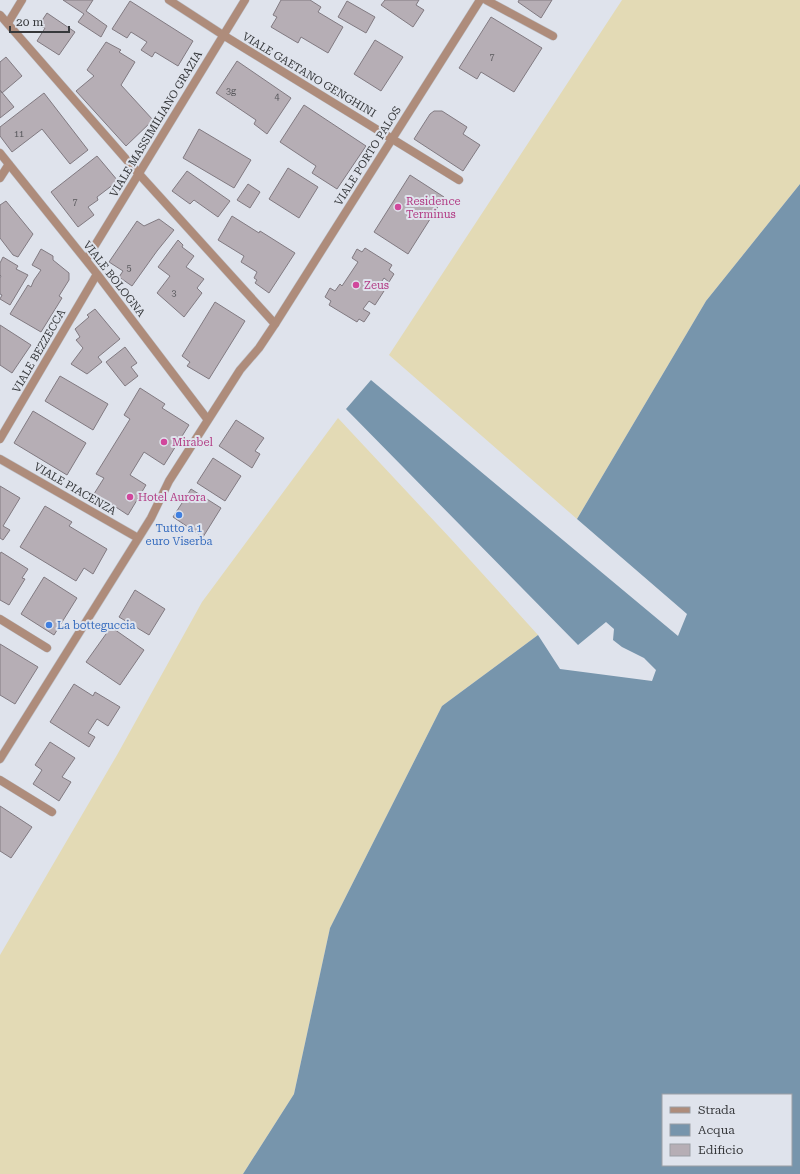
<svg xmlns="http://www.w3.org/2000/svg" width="800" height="1174" viewBox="0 0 800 1174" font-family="'Roboto Serif',serif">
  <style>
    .sand { fill: #e3dab5 }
    .water { fill: #7795ac; fill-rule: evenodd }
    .building { fill: #b6aeb5; stroke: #817a81 }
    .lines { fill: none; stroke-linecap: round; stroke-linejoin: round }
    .pedestrian-casing { stroke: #bdc1c9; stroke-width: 9 }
    .minor-casing { stroke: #bdc1c9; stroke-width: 9 }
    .pedestrian { stroke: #ae8c7b; stroke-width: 8 }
    .minor { stroke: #ae8c7b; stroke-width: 8 }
    .hotel-dot { fill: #d1479c; stroke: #dfe3ec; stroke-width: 1.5 }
    .shop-dot { fill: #3f7fe0; stroke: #dfe3ec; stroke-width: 1.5 }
    .labels { text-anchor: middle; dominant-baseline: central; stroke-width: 4; stroke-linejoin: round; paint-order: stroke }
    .number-label { font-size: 9px; fill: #56565a }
    .street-label { font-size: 11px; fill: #36383b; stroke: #dfe3ec }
    .hotel-label { font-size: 11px; fill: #b23c85; stroke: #dfe3ec; text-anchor: start }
    .shop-label { font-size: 11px; fill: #366cbe; stroke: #dfe3ec }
  </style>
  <rect width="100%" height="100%" fill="#dfe3ec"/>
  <path class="sand" d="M622,0H800V184L706,301L577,519L389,355Z
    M338,418L451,539L538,635L442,706L330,928L294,1094L243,1174H0V955L117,755L202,602Z"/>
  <path class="water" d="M800,184V1174H243L294,1094L330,928L442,706L538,635L560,669L652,681L656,670L644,658L622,647L613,640L614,629L606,622L578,645L346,409L371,380L678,636L687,614L577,519L706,301ZM663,1095H791V1165H663Z"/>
  <path class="building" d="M63,0H93L86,11L107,26L101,37L78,22L84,14Z
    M281,0H310L321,7L318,12L343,27L328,53L301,37L298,43L271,27L277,17L273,15Z
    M385,0H419L416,5L424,10L413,27L381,5Z
    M519,0H552L541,18L518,2Z
    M130,1L193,41L178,66L155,52L152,57L141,50L147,42L131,32L127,38L112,29Z
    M347,1L375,17L366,33L338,17Z
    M47,13L75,32L59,55L37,41L45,28L39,25Z
    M491,17L542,48L514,92L481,72L477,79L459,68Z
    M375,40L403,57L381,91L354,74Z
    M106,42L121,50L119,52L135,62L121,85L153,120L126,146L76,91L94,76L87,70Z
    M6,57L22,76L2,93L0,90V62Z
    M237,61L291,98L267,134L254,124L256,120L216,93Z
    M0,90L14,107L0,118Z
    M44,93L88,150L70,164L42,129L12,152L0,136V127Z
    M304,105L366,146L337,189L312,173L316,166L280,142Z
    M434,111H442L467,127L463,134L480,145L463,171L414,139L430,114Z
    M199,129L251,160L234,188L183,158Z
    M97,156L118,181L97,197L98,200L88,207L94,215L78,227L51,192Z
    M288,168L318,187L299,218L269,199Z
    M187,171L230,201L218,217L194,200L190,204L172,191Z
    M410,175L444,197L408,254L374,232Z
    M248,184L260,192L250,208L237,200Z
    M6,201L33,234L18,257L13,255L0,238V205Z
    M232,216L259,233L260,231L295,253L269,293L255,283L257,280L254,278L257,272L241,262L244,256L218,240Z
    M159,219L174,230L157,251L132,286L119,277L123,271L109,262L137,221L144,226Z
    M178,240L183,245L182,247L194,256L186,267L204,279L197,288L202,293L184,317L157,293L170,276L158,267Z
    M365,248L392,265L389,270L394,274L389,282L384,278L378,287L384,291L375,305L369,301L363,309L370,313L364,322L359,319L357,322L329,305L331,301L325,297L330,288L335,291L340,284L342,286L358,262L352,258L357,249L362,252Z
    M41,249L53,256V260L69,273V280L59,296L62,298L41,332L10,314L28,285L31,287L34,280L41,270L32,265Z
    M3,257L18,266L16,269L28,275L10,305L0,299L2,295L0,294V278L1,276L0,275V263Z
    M215,302L245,321L209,379L187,366L190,362L182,356Z
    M95,309L120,339L98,357L102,362L87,374L71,364L83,348L76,340L80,337L75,329L89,317L87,315Z
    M0,325L31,345L12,373L0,365Z
    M125,347L137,363L131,367L138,376L125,386L106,362Z
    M60,376L108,404L93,430L45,401Z
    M140,388L165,404L162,408L189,425L164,465L144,452L130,475L146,485L128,515L105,500L103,503L92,497L104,478L96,474L130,419L124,415Z
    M33,411L86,443L67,475L14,443Z
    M236,420L264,438L255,451L260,454L252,468L219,446Z
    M213,458L241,476L225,501L197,483Z
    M0,486L20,498L3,526L10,530L3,540L0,538Z
    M191,489L221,508L203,537L173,517Z
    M45,506L72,522L69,526L107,549L93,574L84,568L76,581L20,547Z
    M1,552L28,569L22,578L25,579L9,605L0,600V554Z
    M44,577L77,598L54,635L21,614Z
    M135,590L165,609L149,635L119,617Z
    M111,627L144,650L120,685L86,662Z
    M0,644L38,667L15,704L0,695Z
    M74,684L93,696L95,692L120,707L108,726L97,719L88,733L95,737L89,747L50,722Z
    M50,742L75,758L62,777L71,782L59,801L33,784L42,770L35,765Z
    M0,806L32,827L11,858L0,851Z"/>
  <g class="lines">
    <g class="pedestrian-casing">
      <path id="pedestrian" d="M0,15L139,174L275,324"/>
    </g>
    <g class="minor-casing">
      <path id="minor" d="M169,0L223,35L459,180
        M486,0L553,36
        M8,23L22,0
        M0,153L97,274L208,420
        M0,178L9,164
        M86,260L245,0
        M0,439L97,274
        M0,459L138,538
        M0,619L47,648
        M0,759L151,518L169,481L240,370L259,348L275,324L480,0
        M0,780L52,812"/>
    </g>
    <use href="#pedestrian" class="pedestrian"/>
    <use href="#minor" class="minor"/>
  </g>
  <g class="hotel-dot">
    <circle cx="398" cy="207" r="4"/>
    <circle cx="356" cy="285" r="4"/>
    <circle cx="164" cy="442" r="4"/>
    <circle cx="130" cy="497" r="4"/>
  </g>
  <g class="shop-dot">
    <circle cx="179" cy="515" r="4"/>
    <circle cx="49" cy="625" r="4"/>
  </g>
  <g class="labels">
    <g class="number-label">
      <text x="492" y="57">7</text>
      <text x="231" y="91">3g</text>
      <text x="277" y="97">4</text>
      <text x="19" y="134">11</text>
      <text x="75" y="202">7</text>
      <text x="129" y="268">5</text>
      <text x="174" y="293">3</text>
    </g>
    <g class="street-label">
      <text transform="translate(309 75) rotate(31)">VIALE GAETANO GENGHINI</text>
      <text transform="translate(156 124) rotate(-59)">VIALE MASSIMILIANO GRAZIA</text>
      <text transform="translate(368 156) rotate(-58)">VIALE PORTO PALOS</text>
      <text transform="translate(114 279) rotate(52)">VIALE BOLOGNA</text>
      <text transform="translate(39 351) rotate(-60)">VIALE BEZZECCA</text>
      <text transform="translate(75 489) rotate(30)">VIALE PIACENZA</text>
    </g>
    <g class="hotel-label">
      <text x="406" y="201">Residence<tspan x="406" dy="13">Terminus</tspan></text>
      <text x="364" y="285">Zeus</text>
      <text x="172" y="442">Mirabel</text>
      <text x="138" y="497">Hotel Aurora</text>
    </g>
    <g class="shop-label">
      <text x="179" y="528">Tutto a 1<tspan x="179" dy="13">euro Viserba</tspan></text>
      <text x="57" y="625" text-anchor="start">La botteguccia</text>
    </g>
  </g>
  <rect x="662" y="1094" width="130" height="72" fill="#dfe3ec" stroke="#9b9fa5"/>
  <rect x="670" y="1107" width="20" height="6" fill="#ae8c7b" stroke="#9b9fa5"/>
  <text x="698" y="1114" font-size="12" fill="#36383b">Strada</text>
  <rect x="670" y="1124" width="20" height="12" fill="#7795ac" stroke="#9b9fa5"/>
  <text x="698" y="1134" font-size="12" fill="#36383b">Acqua</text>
  <rect x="670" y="1144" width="20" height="12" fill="#b6aeb5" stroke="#9b9fa5"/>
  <text x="698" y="1154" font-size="12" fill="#36383b">Edificio</text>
  <path d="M10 26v6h59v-6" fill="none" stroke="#36383b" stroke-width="2"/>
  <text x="16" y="26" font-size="12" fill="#36383b" stroke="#dfe3ec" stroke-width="3" paint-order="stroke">20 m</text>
</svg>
